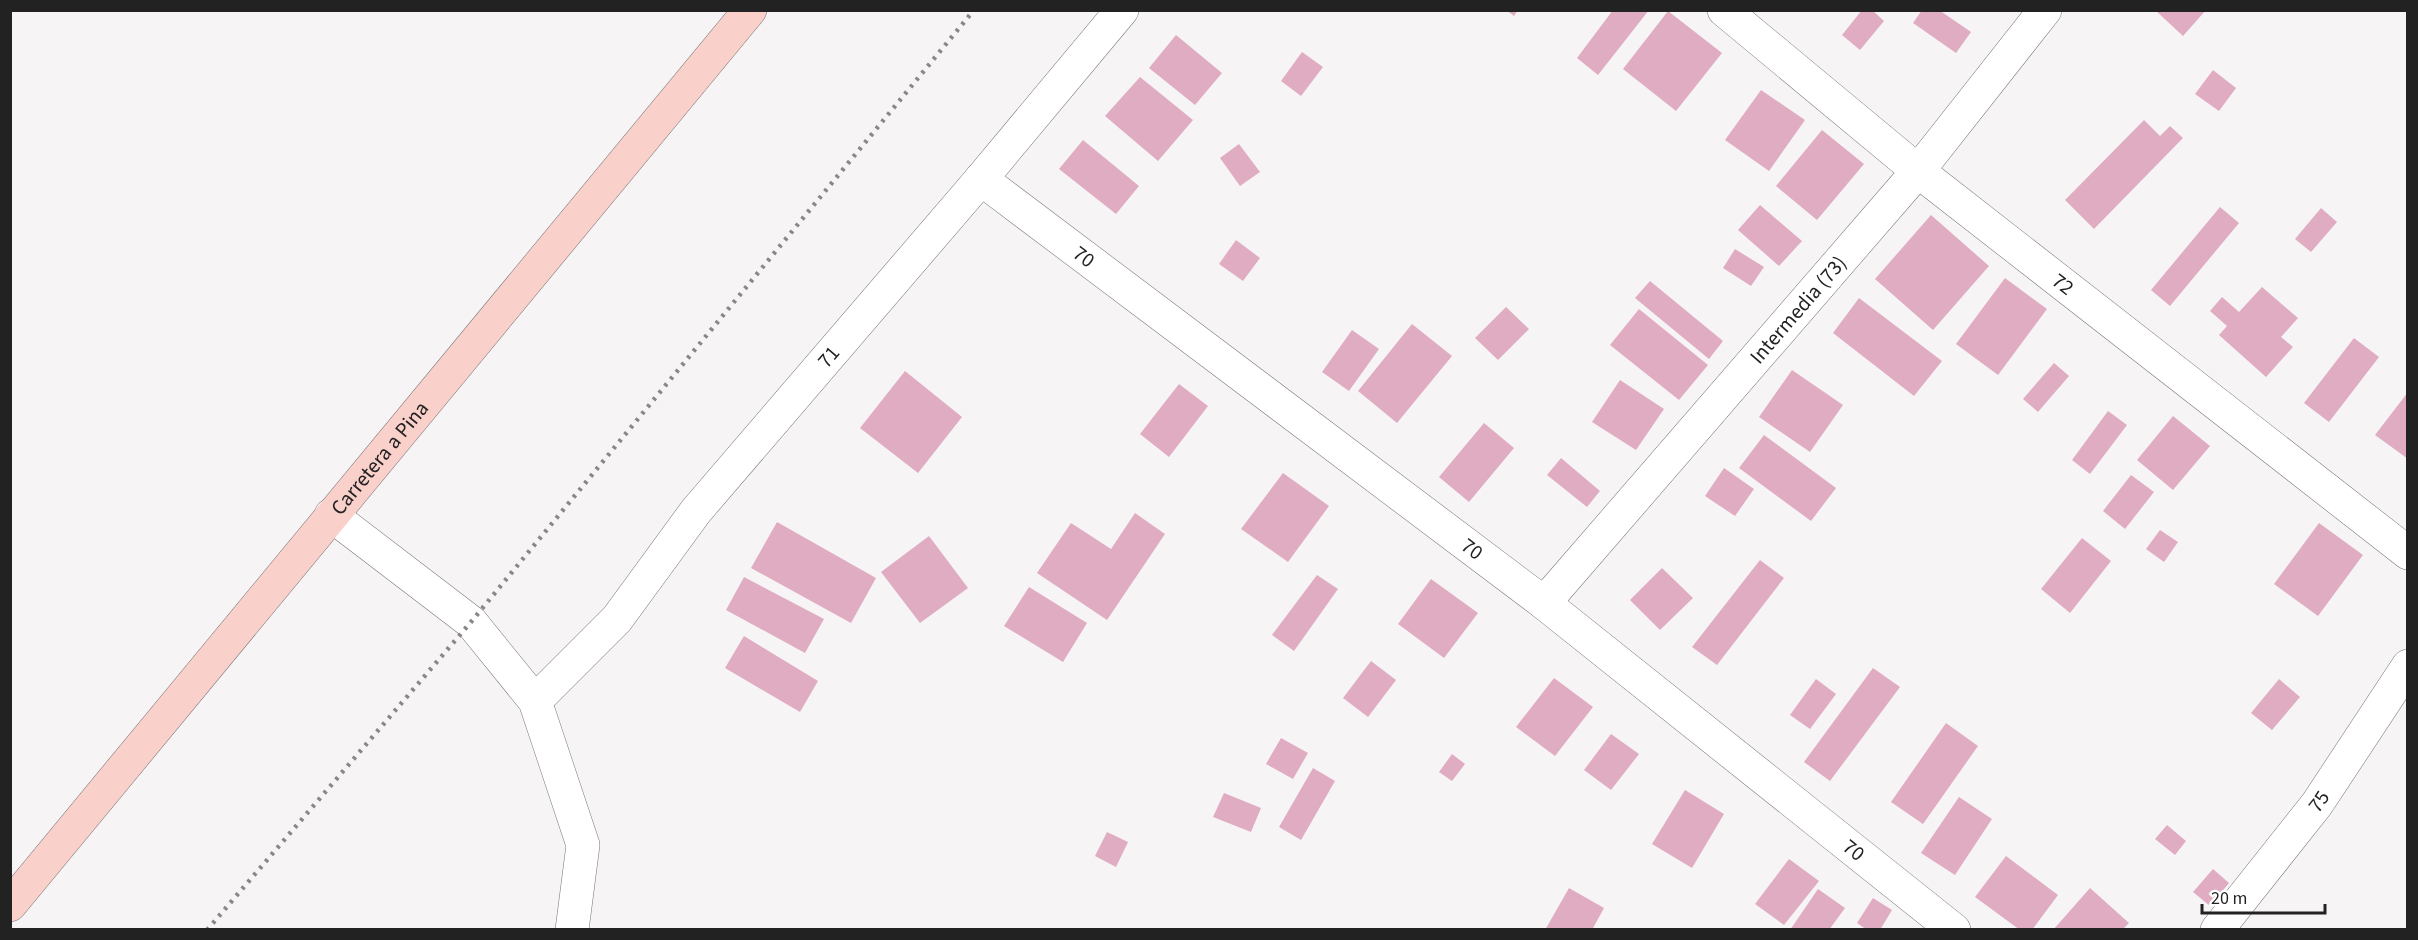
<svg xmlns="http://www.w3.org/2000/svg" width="2418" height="940" viewBox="0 0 2418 940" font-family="'Source Sans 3',sans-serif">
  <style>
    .building { fill: #e0acc2 }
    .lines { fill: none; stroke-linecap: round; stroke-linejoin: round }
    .street-casing { stroke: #787678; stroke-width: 34 }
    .secondary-casing { stroke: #787678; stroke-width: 34 }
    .street { stroke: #fff; stroke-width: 33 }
    .secondary { stroke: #f9d0ca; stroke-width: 33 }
    .rail { stroke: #888687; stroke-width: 4.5; stroke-dasharray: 3 6; stroke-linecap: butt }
    .labels { text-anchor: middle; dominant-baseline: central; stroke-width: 4.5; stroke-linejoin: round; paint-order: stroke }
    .street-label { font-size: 21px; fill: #232223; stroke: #fff }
  </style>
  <rect width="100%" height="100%" fill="#f7f4f6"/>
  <path class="building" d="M1506,10H1518L1514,16Z
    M1613,10H1649L1598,75L1577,58Z
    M1862,10H1872L1884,21L1860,50L1842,35Z
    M1922,10H1939L1971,32L1956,53L1913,23Z
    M2155,10H2206L2183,36Z
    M1668,11L1722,53L1676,111L1623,69Z
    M1176,35L1222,73L1195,105L1149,68Z
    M1302,52L1323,67L1301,96L1281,81Z
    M2213,70L2236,88L2219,111L2195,94Z
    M1140,77L1193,120L1158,161L1105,116Z
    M1761,90L1805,120L1769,171L1725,140Z
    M2144,120L2160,136L2170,126L2183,138L2094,229L2065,200Z
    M1822,130L1864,164L1817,220L1776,186Z
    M1083,140L1139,186L1116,214L1059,169Z
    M1239,144L1260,172L1240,186L1220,158Z
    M1760,205L1802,241L1779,266L1738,230Z
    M2220,207L2239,223L2170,306L2151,290Z
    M2321,208L2337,222L2311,252L2295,239Z
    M1931,215L1989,266L1933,330L1875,279Z
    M1236,240L1260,258L1243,281L1219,264Z
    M1735,249L1764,267L1751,286L1723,268Z
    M2005,278L2047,309L1998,375L1956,344Z
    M1650,281L1723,341L1709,359L1635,298Z
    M2262,287L2298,318L2281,337L2293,347L2266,377L2219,335L2227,326L2210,311L2222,297L2239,312Z
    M1859,298L1942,361L1914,396L1833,333Z
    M1506,307L1529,329L1498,360L1475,338Z
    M1639,309L1708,365L1679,400L1610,345Z
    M1412,324L1452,356L1397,423L1358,391Z
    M1352,330L1379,349L1349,391L1322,372Z
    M2354,338L2379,357L2329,422L2304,403Z
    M2054,363L2069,376L2038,412L2023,399Z
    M1792,370L1843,405L1810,452L1759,417Z
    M905,371L962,417L918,473L860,428Z
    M1620,380L1664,409L1636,450L1592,422Z
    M1179,384L1208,406L1169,457L1140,434Z
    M2408,392V459L2375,435Z
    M2108,411L2127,425L2090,474L2072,460Z
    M2173,416L2210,446L2173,490L2137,460Z
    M1484,423L1514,448L1469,502L1439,477Z
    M1764,435L1836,488L1811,521L1739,468Z
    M1561,458L1600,491L1587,507L1547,475Z
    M1724,468L1754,489L1735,516L1705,496Z
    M1283,473L1329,506L1288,562L1241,529Z
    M2131,475L2154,492L2125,529L2103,511Z
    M1135,513L1165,534L1107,620L1037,573L1071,523L1111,549Z
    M777,522L876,578L851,623L751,568Z
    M2319,523L2363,555L2318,616L2274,584Z
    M2160,530L2178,542L2164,562L2146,549Z
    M929,536L968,588L920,623L881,572Z
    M2082,538L2111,561L2070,613L2041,589Z
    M1760,560L1784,578L1717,665L1692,647Z
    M1662,568L1693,598L1660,630L1630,600Z
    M1317,575L1338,589L1294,651L1272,635Z
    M744,577L824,619L805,653L726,610Z
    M1431,579L1478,613L1444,658L1398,624Z
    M1029,587L1087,623L1063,662L1004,626Z
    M744,636L818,681L800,712L725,668Z
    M1371,661L1396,680L1368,717L1343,698Z
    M1873,668L1900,687L1830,781L1804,762Z
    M1554,678L1593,707L1555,756L1516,727Z
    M1816,679L1836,694L1810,729L1790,715Z
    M2279,679L2300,697L2272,730L2251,713Z
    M1946,723L1978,746L1923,824L1891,802Z
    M1611,734L1639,754L1611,790L1584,770Z
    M1281,738L1308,753L1293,779L1266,764Z
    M1452,754L1465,764L1452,781L1439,772Z
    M1313,768L1335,781L1301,840L1279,827Z
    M1685,790L1724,814L1692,868L1652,844Z
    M1224,793L1261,808L1251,832L1213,817Z
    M1959,797L1992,819L1955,875L1921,853Z
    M2167,825L2186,841L2175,855L2155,839Z
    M1107,832L1128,842L1116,867L1095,856Z
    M2006,856L2058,895L2032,930H2020L1975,897Z
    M1789,859L1819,881L1784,925L1755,904Z
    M2213,869L2229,883L2210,906L2193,892Z
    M1569,888L1604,908L1592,930H1545Z
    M2090,888L2129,923L2122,930H2053Z
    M1818,889L1845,908L1829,930H1790Z
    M1873,898L1892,910L1880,930H1867L1857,923Z"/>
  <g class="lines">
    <g class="street-casing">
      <g id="street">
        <path id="s1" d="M1724,10L1918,171L2408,553"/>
        <path id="s2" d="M981,179L1544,603L1954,930"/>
        <path d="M331,515L471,622L535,701L583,845L572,930"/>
        <path id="s3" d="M1544,603L1918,171L2045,10"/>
        <path id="s4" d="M535,701L617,619L696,511L981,179L1122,10"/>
        <path id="s5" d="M2217,930L2317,804L2408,666"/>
      </g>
    </g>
    <g class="secondary-casing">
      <g id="secondary">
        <path id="s6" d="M10,905L750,10"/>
      </g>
    </g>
    <use href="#street" class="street"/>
    <use href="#secondary" class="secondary"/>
    <path class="rail" d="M207,930L471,622L974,10"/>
  </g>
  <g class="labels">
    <g class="street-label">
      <text stroke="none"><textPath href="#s2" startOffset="129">70</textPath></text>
      <text stroke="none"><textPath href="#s1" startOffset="436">72</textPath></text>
      <text stroke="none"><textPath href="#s3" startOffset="388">Intermedia (73)</textPath></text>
      <text stroke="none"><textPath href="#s4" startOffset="453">71</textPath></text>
      <text stroke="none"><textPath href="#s6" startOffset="580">Carretera a Pina</textPath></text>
      <text stroke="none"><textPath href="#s2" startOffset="615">70</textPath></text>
      <text stroke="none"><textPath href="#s5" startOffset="164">75</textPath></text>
      <text stroke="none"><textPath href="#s2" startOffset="1101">70</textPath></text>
    </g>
  </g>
  <rect width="2418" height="940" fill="none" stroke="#232223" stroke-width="24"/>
  <path d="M2202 904v9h123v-9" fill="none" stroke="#232223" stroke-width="3"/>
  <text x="2211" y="904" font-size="18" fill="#232223" stroke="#ffffff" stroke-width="4.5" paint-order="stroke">20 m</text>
</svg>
